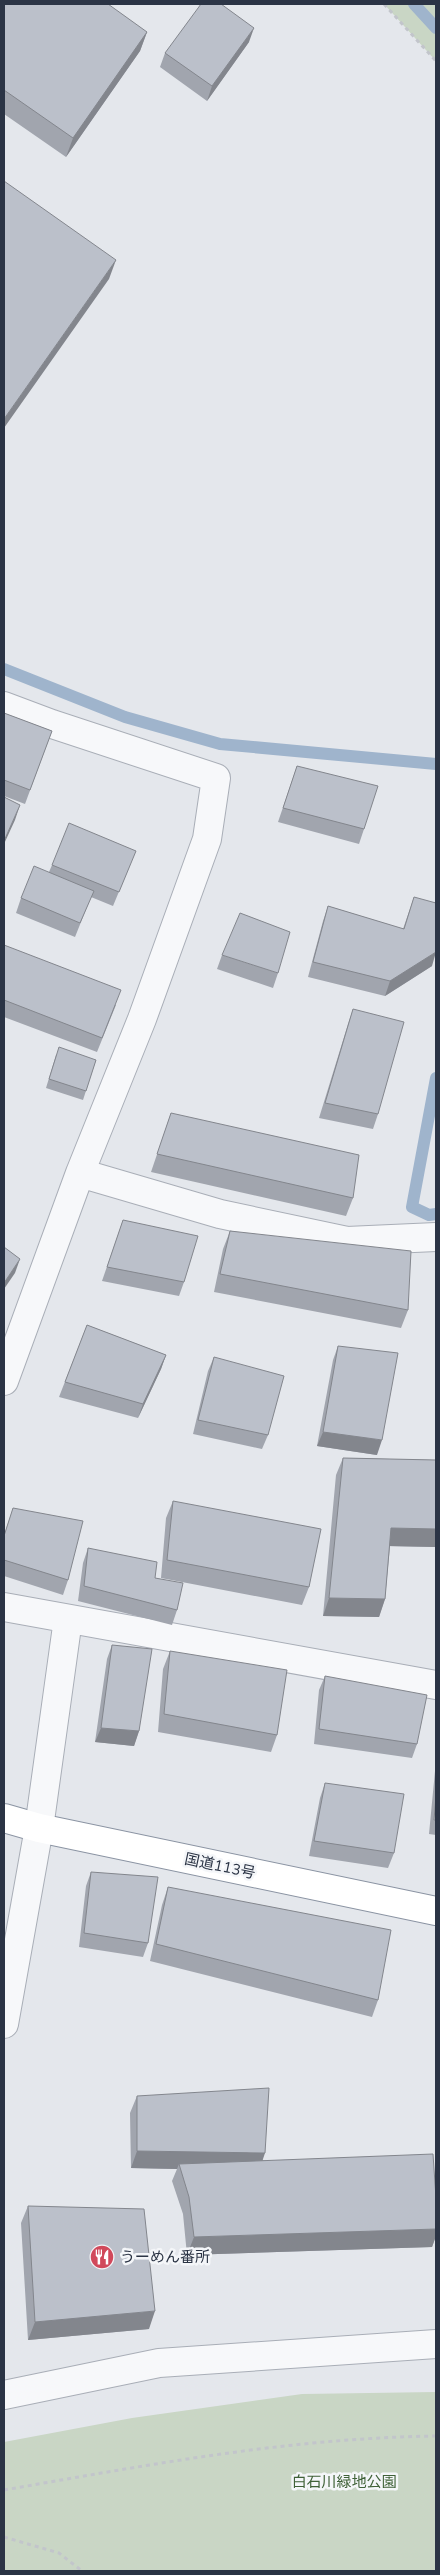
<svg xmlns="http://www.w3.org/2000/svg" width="440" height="2575" viewBox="0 0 440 2575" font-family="'Nunito Sans','Noto Sans JP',sans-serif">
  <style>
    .green { fill: #c9d6c5 }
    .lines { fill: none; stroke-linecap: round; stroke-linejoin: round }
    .stream { stroke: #9fb4cc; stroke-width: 12 }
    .minor-casing { stroke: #a9aeb7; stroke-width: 30 }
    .trunk-casing { stroke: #8b94a3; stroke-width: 30 }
    .path { stroke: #c2c5cb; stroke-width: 3; stroke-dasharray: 4 4; stroke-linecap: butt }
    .minor { stroke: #f7f8fa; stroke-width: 28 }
    .trunk { stroke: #fff; stroke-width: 28 }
    .wall { fill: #a1a5ae }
    .shaded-wall { fill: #83868d }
    .building { fill: #bbc0ca; stroke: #83868d }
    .labels { text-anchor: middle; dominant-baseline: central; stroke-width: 5; stroke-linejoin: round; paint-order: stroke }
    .street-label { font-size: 15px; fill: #2b3445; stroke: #f4f6f9 }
    .poi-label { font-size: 15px; fill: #2b3445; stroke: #f4f6f9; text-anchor: start }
    .park-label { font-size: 15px; fill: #3f6138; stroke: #f4f6f9 }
  </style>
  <rect width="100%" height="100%" fill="#e4e7ec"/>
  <path class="green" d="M384,4H436V61Z
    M436,2392V2571H4V2442L132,2418L302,2394Z"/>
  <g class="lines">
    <path class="stream" d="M414,4L436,28
      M4,669L125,717L220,744L436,764
      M436,1078L412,1207L429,1215L436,1214"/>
    <g class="minor-casing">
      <path id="minor" d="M4,706L52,724L216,778L207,839L142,1019L80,1173L4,1381
        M80,1173L220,1214L347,1241L436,1237
        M4,1607L436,1685
        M4,2024L39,1828L68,1619
        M4,2395L159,2363L436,2344"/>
    </g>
    <g class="trunk-casing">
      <path id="trunk" d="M4,1818L39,1828L436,1911"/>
    </g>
    <path class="path" d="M384,4L436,61
      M4,2490C148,2465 289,2438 436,2436
      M4,2537L59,2553L82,2571"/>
    <use href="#minor" class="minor"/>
    <use href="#trunk" class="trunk"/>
  </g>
  <path class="wall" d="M4,4L147,32L140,51L66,157L4,114Z
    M249,42L207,101L160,67L165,53Z
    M4,713L52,731L25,804L4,796Z
    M297,766L364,829L359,844L278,822Z
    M52,865H130L113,906L91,897L75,937L16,913L21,898L49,872Z
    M414,897L432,966L385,996L308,977L323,921L328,906L403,929Z
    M4,945L116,1005L97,1052L4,1017Z
    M222,955L278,973L273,988L217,969Z
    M353,1009L378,1114L373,1129L319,1118L348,1024Z
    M56,1055L96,1060L83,1100L46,1088Z
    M171,1113L353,1198L346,1216L151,1172Z
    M123,1220L184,1282L179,1296L102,1281Z
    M230,1231L408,1310L401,1328L214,1292L223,1249Z
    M87,1325L166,1355L161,1369L138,1418L59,1397Z
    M338,1346L377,1455L317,1446L333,1360Z
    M214,1357L268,1435L262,1449L193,1434L208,1371Z
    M343,1458L436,1460V1547L390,1546L385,1599L379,1617L323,1616L336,1475Z
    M173,1501L309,1587L302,1605L161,1578L166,1518Z
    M13,1508L68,1580L63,1595L4,1576V1535Z
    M88,1548L155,1578L177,1610L172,1625L78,1601L83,1563Z
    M112,1645L139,1731L134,1746L95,1742L107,1659Z
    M170,1651L277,1735L271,1752L158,1732L163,1669Z
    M325,1676L417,1744L412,1758L314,1744L319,1690Z
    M436,1767V1835L429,1834L435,1771Z
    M325,1783L394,1853L388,1868L309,1856L320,1798Z
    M91,1872L148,1943L143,1957L79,1947L86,1886Z
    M168,1887L378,2000L372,2017L150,1961L162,1905Z
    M137,2096L263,2160L436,2198V2236L432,2247L187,2255L183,2214L172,2181L177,2169L131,2168L130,2113Z
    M28,2206L149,2329L28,2340L21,2223Z"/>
  <path class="shaded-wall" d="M254,28L249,42L207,101L212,86Z
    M147,32L140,51L66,157L73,138Z
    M116,260L109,279L4,428V419Z
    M20,805L15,820L4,844V841Z
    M436,952L432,966L385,996L390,981Z
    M20,1259L15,1273L4,1289V1283Z
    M166,1355L161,1369L138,1418L143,1404Z
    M323,1432L382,1440L377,1455L317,1446Z
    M391,1528L436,1529V1547L385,1546Z
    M329,1598L385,1599L379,1617L323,1616Z
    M101,1728L139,1731L134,1746L95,1742Z
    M137,2151L265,2153L259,2171L179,2164L177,2169L131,2168Z
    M436,2229V2236L432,2247L187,2255L194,2237Z
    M155,2311L149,2329L28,2340L35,2322Z"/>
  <path class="building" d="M4,4H108L147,32L73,138L4,90Z
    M201,4H221L254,28L212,86L165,53Z
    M4,181L116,260L4,419Z
    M4,713L52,731L30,790L4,780Z
    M297,766L378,786L364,829L283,808Z
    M4,797L20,805L4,841Z
    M69,823L136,851L119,892L52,865Z
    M34,866L94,891L80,923L21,898Z
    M414,897L436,903V952L390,981L313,962L328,906L404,929Z
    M240,913L290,932L278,973L222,955Z
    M4,945L121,990L102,1038L4,1000Z
    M353,1009L404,1022L378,1114L325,1103Z
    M59,1047L96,1060L86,1091L49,1079Z
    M171,1113L359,1155L353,1198L157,1154Z
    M123,1220L198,1236L184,1282L107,1267Z
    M230,1231L411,1251L408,1310L220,1274Z
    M4,1247L20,1259L4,1283Z
    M87,1325L166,1355L143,1404L65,1382Z
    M338,1346L398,1353L382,1440L323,1432Z
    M214,1357L284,1376L268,1435L198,1420Z
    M343,1458L436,1460V1529L391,1528L385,1599L329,1598Z
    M173,1501L321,1529L309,1587L167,1560Z
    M13,1508L83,1521L68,1580L4,1560V1536Z
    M88,1548L157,1562L155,1578L183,1583L177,1610L84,1586Z
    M112,1645L152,1649L139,1731L101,1728Z
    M170,1651L287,1670L277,1735L164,1714Z
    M325,1676L427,1695L417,1744L319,1729Z
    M325,1783L404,1794L394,1853L314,1841Z
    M436,1796V1820H434Z
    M91,1872L158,1877L148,1943L84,1933Z
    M168,1887L391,1930L378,2000L156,1944Z
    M269,2088L265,2153L137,2151V2096Z
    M433,2154L436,2198V2229L194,2237L189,2197L179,2164Z
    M28,2206L144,2209L155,2311L35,2322Z"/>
  <defs>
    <g id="restaurant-disc" transform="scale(1.25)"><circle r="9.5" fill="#d1495b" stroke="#f4f6f9"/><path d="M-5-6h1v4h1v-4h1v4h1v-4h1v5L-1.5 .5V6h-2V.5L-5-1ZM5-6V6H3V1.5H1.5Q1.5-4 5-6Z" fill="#fff"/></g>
  </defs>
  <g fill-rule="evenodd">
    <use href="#restaurant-disc" x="102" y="2257"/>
  </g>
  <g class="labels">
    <g class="street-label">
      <text transform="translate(220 1866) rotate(12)">国道113号</text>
    </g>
    <g class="poi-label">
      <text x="120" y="2257">うーめん番所</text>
    </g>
    <g class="park-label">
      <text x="344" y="2482">白石川緑地公園</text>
    </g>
  </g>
  <rect width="440" height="2575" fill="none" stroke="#2b3445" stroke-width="10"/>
</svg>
